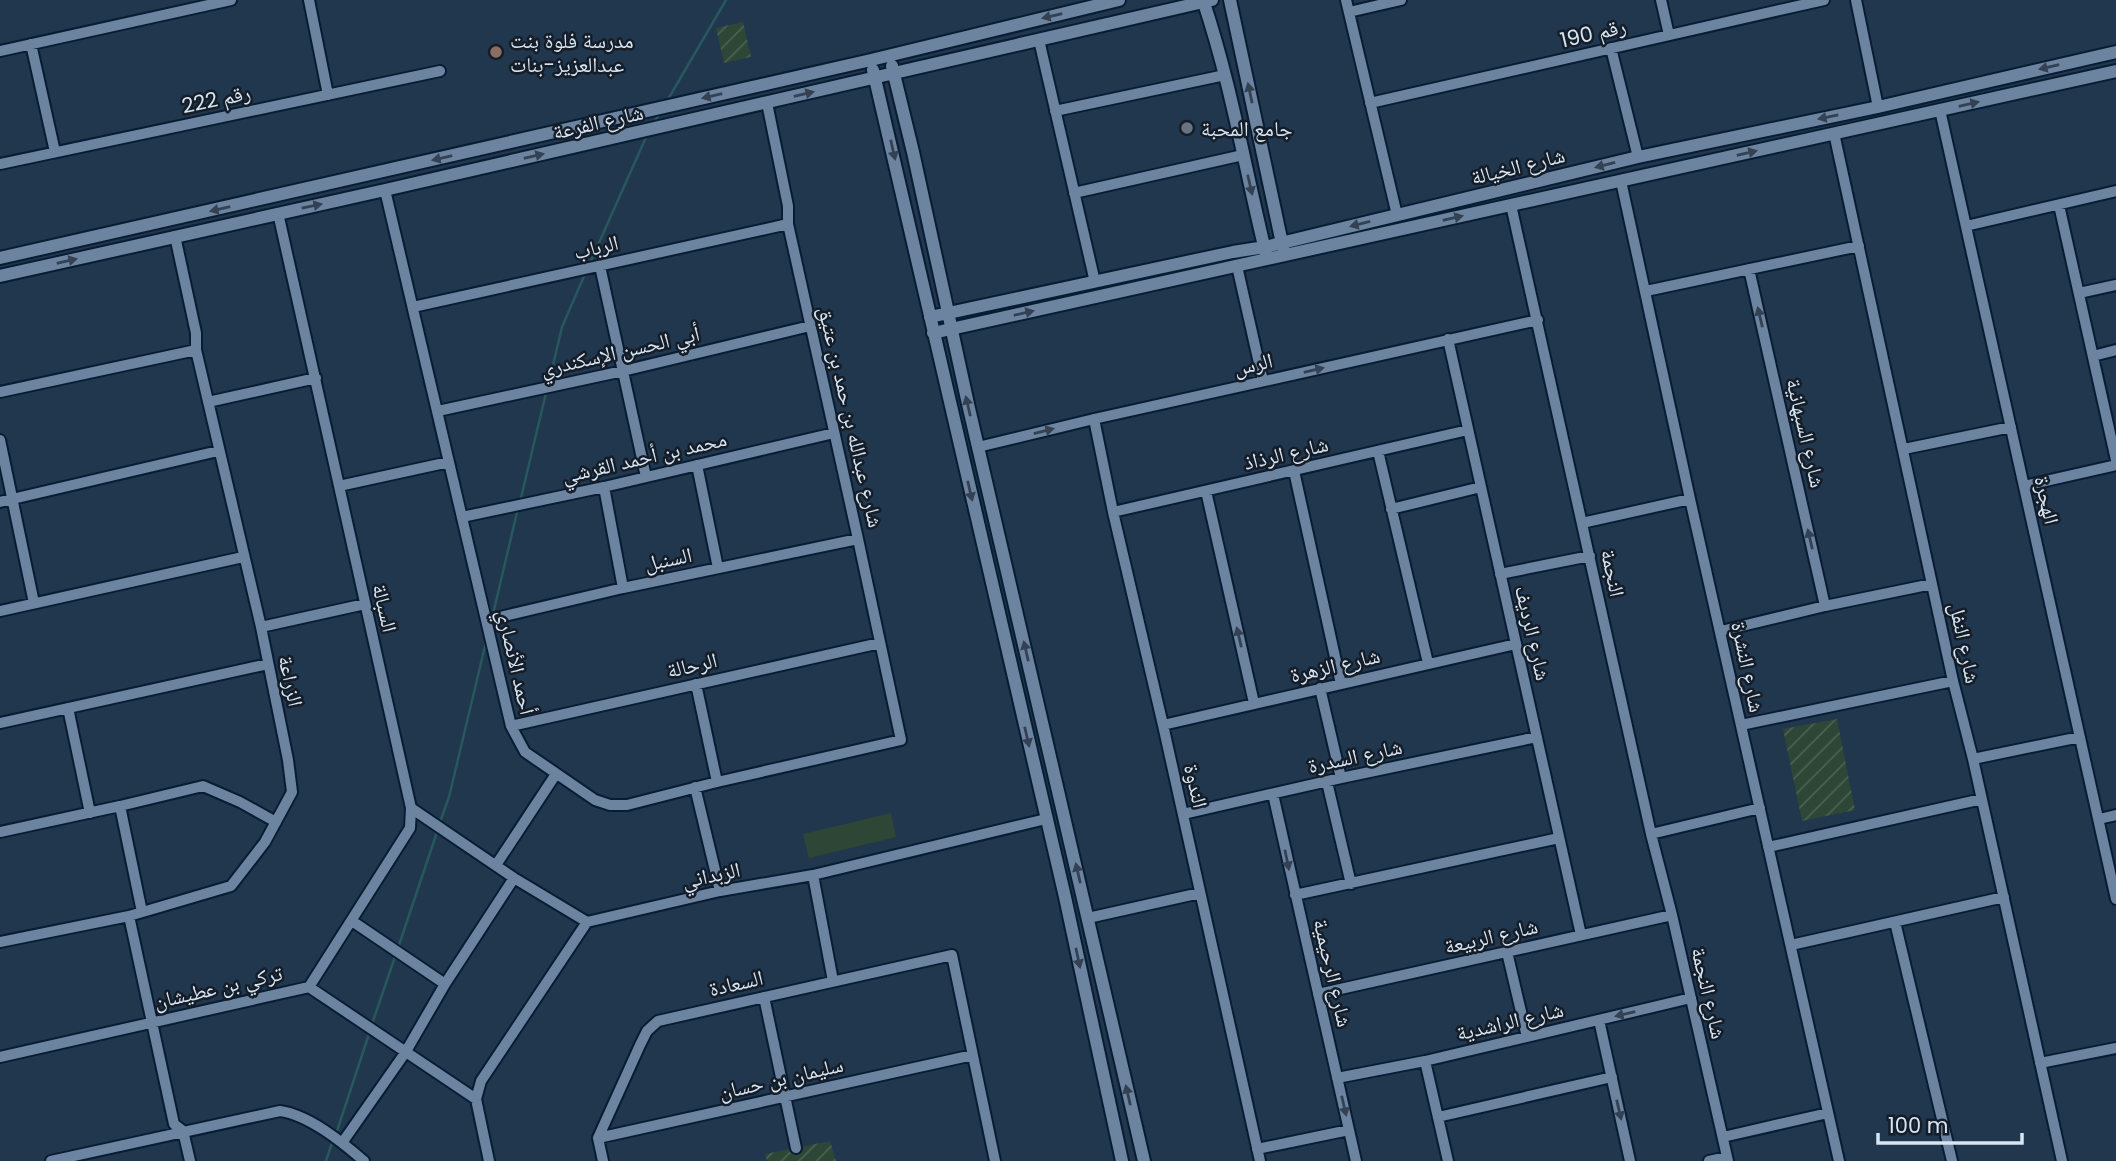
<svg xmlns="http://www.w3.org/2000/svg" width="2116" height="1161" viewBox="0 0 2116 1161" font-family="Poppins,'Noto Naskh Arabic',sans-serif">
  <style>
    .green { fill: #2e4636 }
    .garden { fill: url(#garden-furrows) }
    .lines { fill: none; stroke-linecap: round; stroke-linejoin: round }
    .stream { stroke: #26585d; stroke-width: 2.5 }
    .minor-casing { stroke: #081d33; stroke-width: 14 }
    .tertiary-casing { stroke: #081d33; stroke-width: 16 }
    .minor { stroke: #6c849f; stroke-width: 10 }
    .tertiary { stroke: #6c849f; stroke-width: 12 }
    .oneway { fill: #334152 }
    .education-dot { fill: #8d6e63; stroke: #141d28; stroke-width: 2.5 }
    .worship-dot { fill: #6b7280; stroke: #141d28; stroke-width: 2.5 }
    .labels { text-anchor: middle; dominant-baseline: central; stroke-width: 5; stroke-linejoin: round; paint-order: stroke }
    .street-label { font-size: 21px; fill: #d7e5f3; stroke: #141d28 }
    .poi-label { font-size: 21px; fill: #d7e5f3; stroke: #141d28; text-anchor: start }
  </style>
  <defs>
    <pattern id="garden-furrows" width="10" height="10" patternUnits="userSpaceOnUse" patternTransform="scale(1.75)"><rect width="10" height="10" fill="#2e4636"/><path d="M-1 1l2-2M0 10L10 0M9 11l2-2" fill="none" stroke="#4c6154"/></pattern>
  </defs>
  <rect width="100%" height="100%" fill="#21374e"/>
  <path class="green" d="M891,813L896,837L809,858L803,834Z"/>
  <path class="garden" d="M743,22L751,57L724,63L716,28Z
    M1837,719L1855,810L1802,821L1783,729Z
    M830,1141L836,1161H767L765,1154Z"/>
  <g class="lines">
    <path class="stream" d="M667,101L726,0
      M653,124L660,113
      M590,263L647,135
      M549,382L562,327L585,274
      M520,502L546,393
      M493,614L518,508
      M439,825L449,797L486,642
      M398,948L437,832
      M372,1024L396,954
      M336,1134L370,1031
      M326,1161L333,1140"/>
    <g class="minor-casing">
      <path id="minor" d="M309,0L328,95
        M1346,0L1397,215
        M1661,0L1669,35
        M1856,0L1878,107
        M1349,12L1401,0
        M1039,40L1095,282
        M31,44L55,152
        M1611,48L1638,157
        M0,51L231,0
        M1370,103L1824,0
        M1940,110L2116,899
        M1055,111L1225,75
        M1834,133L1953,681L1973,759L2062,1161
        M0,164L440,71
        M1621,181L1690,499L1839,1161
        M385,190L511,726L525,752L595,800L610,805H627L717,782L901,740L858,539L788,224V206L767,103
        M1074,193L1243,155
        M1511,205L1651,834L1672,915L1728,1161
        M2059,205L2116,460
        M278,213L411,808L410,828L309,987
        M1966,226L2116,191
        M600,266L646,477
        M1237,266L1263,381
        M1749,269L1825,606
        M1646,291L1859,246
        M2079,293L2116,285
        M413,307L788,224
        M1448,339L1581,935
        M2093,356L2116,350
        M0,392L196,350
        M208,402L316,378
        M438,411L623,371L810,326
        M1094,419L1113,512L1163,725L1260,1161
        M0,440L34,603
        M978,447L1094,419L1538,320
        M1904,449L2011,427
        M1378,451L1428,663
        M697,465L718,568
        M1294,471L1341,684
        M339,486L449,462
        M2024,486L2116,465
        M604,487L623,588
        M1206,491L1254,703
        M0,502L218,451
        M1391,509L1481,487
        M1113,512L1468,430
        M462,517L604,487L834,433
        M1582,523L1690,499
        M1500,574L1590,556
        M0,611L243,557
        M487,620L623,588L858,539
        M261,627L365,604
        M1721,631L1825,606L1932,584
        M696,684L717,782
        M1320,688L1341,778
        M68,708L90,813
        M0,723L268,664
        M1163,725L1516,644
        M1741,725L1953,681
        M511,726L880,643
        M1973,759L2080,737
        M1327,782L1351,884
        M695,787L720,891
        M1273,794L1356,1161
        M120,806L142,912
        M411,808L514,878L587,922L720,891L813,875L1046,819
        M1183,814L1341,778L1537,737
        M2099,819L2116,815
        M0,832L120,806L203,786L240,802L276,822
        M1651,834L1760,808
        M1768,847L1982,799
        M496,865L556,774
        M813,875L833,981
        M1295,895L1559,838
        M129,916L174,1124L183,1131L190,1161
        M1088,918L1200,893
        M352,921L445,984
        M1895,922L1952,1161
        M0,942L129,916L231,886L265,842L292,792L288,760L261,627L196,350V333L175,236
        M1791,945L2004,897
        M1507,952L1527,1037
        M1318,994L1672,915
        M764,997L796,1148
        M1599,1020L1630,1161
        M0,1057L309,987L476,1099L489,1161
        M1425,1061L1448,1161
        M2040,1063L2116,1048
        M1337,1078L1425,1061L1691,998
        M476,1099L481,1081L587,922
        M1438,1117L1612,1077
        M1723,1137L1828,1113
        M598,1138L640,1045L647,1031L658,1021L952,955L995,1161
        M598,1138L973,1055
        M598,1138L603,1161
        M342,1143L405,1053L445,984L514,878
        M1257,1149L1349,1130
        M51,1161L280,1111C309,1115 342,1142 364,1161
        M1709,1161L1727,1157"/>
    </g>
    <g class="tertiary-casing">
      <path id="tertiary" d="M1203,0C1231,83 1245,169 1266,254
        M1230,0L1283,248
        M892,66L913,152L968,404L1144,1161
        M873,70L1065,897L1122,1161
        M0,258L871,60L1119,0
        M0,276L385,190L1212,0
        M930,317L1233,252L1265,247L1638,157L1878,107L2116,52
        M933,333L2116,71"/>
    </g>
    <use href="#minor" class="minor"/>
    <use href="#tertiary" class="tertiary"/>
  </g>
  <defs><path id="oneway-solid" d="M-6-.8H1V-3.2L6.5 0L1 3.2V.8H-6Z" transform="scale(1.75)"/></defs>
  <g class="oneway">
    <use href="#oneway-solid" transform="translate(1052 16) rotate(167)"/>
    <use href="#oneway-solid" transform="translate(2049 67) rotate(167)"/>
    <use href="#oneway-solid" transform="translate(1250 93) rotate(-102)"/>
    <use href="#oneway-solid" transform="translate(804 94) rotate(-13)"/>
    <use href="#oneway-solid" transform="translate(712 96) rotate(167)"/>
    <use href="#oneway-solid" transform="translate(1969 104) rotate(-13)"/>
    <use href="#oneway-solid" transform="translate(1828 117) rotate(168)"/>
    <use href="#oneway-solid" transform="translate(893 150) rotate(77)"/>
    <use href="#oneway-solid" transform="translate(1747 153) rotate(-13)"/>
    <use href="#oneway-solid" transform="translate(534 156) rotate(-13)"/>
    <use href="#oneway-solid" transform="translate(442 158) rotate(167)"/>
    <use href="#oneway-solid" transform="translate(1605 165) rotate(166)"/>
    <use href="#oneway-solid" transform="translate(1250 185) rotate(77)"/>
    <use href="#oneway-solid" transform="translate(312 206) rotate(-12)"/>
    <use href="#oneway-solid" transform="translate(220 209) rotate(167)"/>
    <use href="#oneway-solid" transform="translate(1453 218) rotate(-13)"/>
    <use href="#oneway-solid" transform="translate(1360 224) rotate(166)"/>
    <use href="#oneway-solid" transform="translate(67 261) rotate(-13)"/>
    <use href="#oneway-solid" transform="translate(1024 313) rotate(-13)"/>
    <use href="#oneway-solid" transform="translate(1760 317) rotate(-103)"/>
    <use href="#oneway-solid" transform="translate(1314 370) rotate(-13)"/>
    <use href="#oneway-solid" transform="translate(968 406) rotate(-103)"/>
    <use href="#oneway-solid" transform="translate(1044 431) rotate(-14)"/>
    <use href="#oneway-solid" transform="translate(970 491) rotate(77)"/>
    <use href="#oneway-solid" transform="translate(1810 539) rotate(-103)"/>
    <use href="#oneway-solid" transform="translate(1239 637) rotate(-103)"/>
    <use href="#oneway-solid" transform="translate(1026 651) rotate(-103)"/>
    <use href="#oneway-solid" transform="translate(1027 737) rotate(77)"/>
    <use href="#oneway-solid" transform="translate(1287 860) rotate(78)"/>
    <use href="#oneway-solid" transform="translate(1078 873) rotate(-103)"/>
    <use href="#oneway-solid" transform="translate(1078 958) rotate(78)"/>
    <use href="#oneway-solid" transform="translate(1625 1014) rotate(167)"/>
    <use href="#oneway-solid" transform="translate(1128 1095) rotate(-103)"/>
    <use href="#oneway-solid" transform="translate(1344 1106) rotate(77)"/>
    <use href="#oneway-solid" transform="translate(1619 1110) rotate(77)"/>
  </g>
  <circle class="education-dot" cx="496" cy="52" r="7"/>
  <circle class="worship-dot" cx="1187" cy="128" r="7"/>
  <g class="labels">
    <g class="street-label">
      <text transform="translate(1593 33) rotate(-13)">رقم 190</text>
      <text transform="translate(216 99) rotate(-12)">رقم 222</text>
      <text transform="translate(598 122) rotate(-13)">شارع الفرعة</text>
      <text transform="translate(1518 166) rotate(-14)">شارع الخيالة</text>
      <text transform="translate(596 247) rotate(-13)">الرباب</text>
      <text transform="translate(620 351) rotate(-13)">أبي الحسن الإسكندري</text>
      <text transform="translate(1253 364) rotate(-13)">الرس</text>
      <text transform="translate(851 417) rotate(77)">شارع عبدالله بن حمد بن عتيق</text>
      <text transform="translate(1806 433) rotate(77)">شارع السبهانية</text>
      <text transform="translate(1286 453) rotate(-13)">شارع الرذاذ</text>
      <text transform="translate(644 457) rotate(-13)">محمد بن أحمد القرشي</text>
      <text transform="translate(2047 500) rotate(77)">الهجرة</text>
      <text transform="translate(668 559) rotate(-12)">السنبل</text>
      <text transform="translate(1613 573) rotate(78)">النجمة</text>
      <text transform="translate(385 608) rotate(77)">السبالة</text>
      <text transform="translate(1533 633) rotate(77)">شارع الرديف</text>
      <text transform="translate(1965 643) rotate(78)">شارع النفل</text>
      <text transform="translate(516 662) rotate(77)">أحمد الأنصاري</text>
      <text transform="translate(692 665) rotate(-13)">الرحالة</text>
      <text transform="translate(1335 665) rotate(-13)">شارع الزهرة</text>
      <text transform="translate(1748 667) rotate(78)">شارع النشرة</text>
      <text transform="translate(291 681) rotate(78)">الزراعة</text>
      <text transform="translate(1355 756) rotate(-12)">شارع السدرة</text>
      <text transform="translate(1196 786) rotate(77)">الندوة</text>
      <text transform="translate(711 875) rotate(-12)">الزبداني</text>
      <text transform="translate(1491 936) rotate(-13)">شارع الربيعة</text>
      <text transform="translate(1333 973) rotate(77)">شارع الرحيمية</text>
      <text transform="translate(736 983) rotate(-13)">السعادة</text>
      <text transform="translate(218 987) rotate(-13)">تركي بن عطيشان</text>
      <text transform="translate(1709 993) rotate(77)">شارع النجمة</text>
      <text transform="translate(1510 1021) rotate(-13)">شارع الراشدية</text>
      <text transform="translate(781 1078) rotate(-13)">سليمان بن حسان</text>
    </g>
    <g class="poi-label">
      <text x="510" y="40">مدرسة فلوة بنت<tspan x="510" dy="24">عبدالعزيز-بنات</tspan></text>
      <text x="1201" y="128">جامع المحبة</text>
    </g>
  </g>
  <path d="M1878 1133v10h144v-10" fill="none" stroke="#d7e5f3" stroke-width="3.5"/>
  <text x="1888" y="1133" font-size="21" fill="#d7e5f3" stroke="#141d28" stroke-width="5" paint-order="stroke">100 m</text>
</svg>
